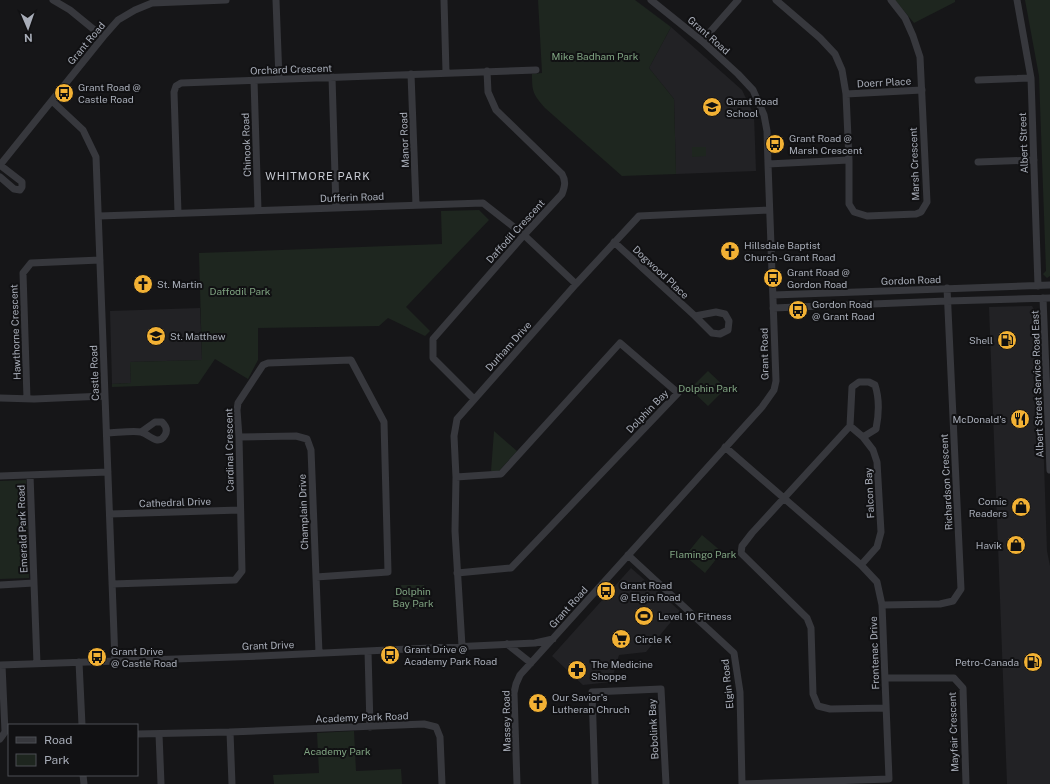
<svg xmlns="http://www.w3.org/2000/svg" width="1050" height="784" viewBox="0 0 1050 784" font-family="'Public Sans',sans-serif">
  <style>
    .built { fill: #222225 }
    .green { fill: #1e261f }
    .lines { fill: none; stroke-linecap: round; stroke-linejoin: round }
    .minor { stroke: #37383d; stroke-width: 7 }
    .labels { text-anchor: middle; dominant-baseline: central; stroke-width: 4; stroke-linejoin: round; paint-order: stroke }
    .street-label { font-size: 10px; fill: #a8adb8; stroke: #111113 }
    .park-label { font-size: 10px; fill: #7fa381; stroke: #111113 }
    .poi-label { font-size: 10px; fill: #a8adb8; stroke: #111113; text-anchor: start }
    .neighbourhood-label { font-size: 11px; letter-spacing: 1px; fill: #c9ccd4; stroke: #111113 }
  </style>
  <rect width="100%" height="100%" fill="#161618"/>
  <path class="built" d="M671,27L742,90L754,115L756,171L676,174L674,99L649,68Z
    M1032,306L1039,317L1047,551L1050,566V784H1007L989,307Z
    M200,308L202,360L130,362L131,383L112,384L110,311Z
    M631,568L680,611L646,652L619,655L611,682L583,685L552,656Z"/>
  <path class="green" d="M538,0H635L671,27L649,68L674,99L676,174L622,176L545,108C533,94 532,92 532,74L542,73Z
    M895,0H955V2L914,23Z
    M1025,0H1050V276L1047,278L1043,274L1046,271L1039,76Z
    M692,147H706V156L692,157Z
    M479,210L489,220L406,307L430,331L425,336L388,318L379,326L258,328V360L248,379L215,359L198,384L112,387V384L131,383L130,362L202,360L199,253L442,244L441,211Z
    M708,371L726,388L708,406L690,389Z
    M494,431L517,451L499,471H491Z
    M26,480L29,578L0,579V481Z
    M702,535L722,552L705,573L685,556Z
    M401,585H424L425,609H402Z
    M354,731L356,771L401,769L402,784H274L273,775L319,773L317,733Z"/>
  <g class="lines">
    <path class="minor" d="M53,0L70,10L103,37
      M276,0L279,79
      M444,0L446,72
      M776,0L820,38L835,54L842,70L846,94L849,160V204L854,212L867,216L916,214L921,212L927,202L920,57L913,36L905,18L891,0
      M1017,0L1031,78L1038,286
      M702,41L738,0
      M411,74L416,205
      M332,77L336,208
      M254,80L258,210
      M978,80L1031,78
      M846,94L922,90
      M52,101L83,130L96,157L115,661
      M978,162L1034,160
      M768,164L849,160
      M0,165L103,37L118,20L135,10L152,3L226,0
      M0,177L14,189L20,190L22,187V182L0,165
      M178,213L174,92L176,86L181,83L536,70
      M99,216L483,203L524,235L576,284
      M614,242L695,316
      M773,295L1050,285
      M1043,298L1050,470
      M773,308L947,301L1050,298
      M716,312L725,314L729,321L728,330L720,334L712,333L695,316Z
      M0,398L34,399L105,396
      M27,399L23,273L31,263L100,260
      M474,399L433,358V339L524,235L562,194C565,186 566,181 562,174L496,110L488,92L487,71
      M850,426L852,387L859,382H869L875,385C880,400 879,414 876,429L863,437
      M107,433C115,433 133,430 141,432C149,434 158,447 165,435C168,430 166,426 162,422H155L141,432
      M239,437L296,436L307,439L311,450L319,653
      M725,447L861,565L877,582L882,605L889,779L742,784
      M30,475L37,664
      M0,476L108,472
      M456,477L501,474L620,343L678,393L511,568L457,573
      M110,514L240,510
      M628,555L734,653L740,692L742,784
      M861,565L877,547L881,532L877,462L873,450L863,437L850,426L752,533L742,546L741,553L807,618L811,628L813,694L818,706L830,709L886,708
      M112,584L235,580L242,571L239,437L237,410L238,403L263,365L268,363L351,360L384,422L388,572L316,577
      M0,585L34,583
      M882,605L940,604L953,601L961,589L947,288
      M507,644L531,663
      M462,646L455,531L456,477L454,436L457,419L576,284L639,216L769,210
      M368,651L370,727
      M79,662L82,725
      M0,665L260,656L535,643L553,639
      M885,678H954L963,688L966,784
      M137,734L230,732
      M159,734L161,784
      M0,739L5,732L2,665
      M83,775L84,784
      M232,784L230,732L424,724L436,727L440,737L442,784
      M517,784L514,693L516,684L520,675L762,407L774,390L776,381L768,164L767,131L764,115L753,90L738,74L702,41L651,0
      M595,784L592,692L661,689L666,784"/>
  </g>
  <defs>
    <g id="bus-disc" transform="scale(1)"><circle r="9.5" fill="#f2b134" stroke="#111113"/><path d="M-5-6H5V4H4V6H2V4H-2V6H-4V4H-5ZM-3.5-4V0h7V-4ZM-3.5 1.2v1.5H-2V1.2ZM2 1.2v1.5H3.5V1.2Z" fill="#111"/></g>
    <g id="school-disc" transform="scale(1)"><circle r="9.5" fill="#f2b134" stroke="#111113"/><path d="M0-5L7-2L0 1L-7-2ZM-4 1L0 2.5L4 1V4Q0 6-4 4Z" fill="#111"/></g>
    <g id="church-disc" transform="scale(1)"><circle r="9.5" fill="#f2b134" stroke="#111113"/><path d="M-1.2-6h2.4v3.5h3.3v2.4h-3.3V6h-2.4V-.1h-3.3v-2.4h3.3Z" fill="#111"/></g>
    <g id="fuel-disc" transform="scale(1)"><circle r="9.5" fill="#f2b134" stroke="#111113"/><path d="M-5.5-6h7V0h2V4h1.3V-2.5L3-4.5l.8-.8L6-3V5H2.5V1h-1V6h-7ZM-4.2-4.7v3.2H.2V-4.7Z" fill="#111"/></g>
    <g id="restaurant-disc" transform="scale(1)"><circle r="9.5" fill="#f2b134" stroke="#111113"/><path d="M-5-6h1v4h1v-4h1v4h1v-4h1v5L-1.5 .5V6h-2V.5L-5-1ZM5-6V6H3V1.5H1.5Q1.5-4 5-6Z" fill="#111"/></g>
    <g id="shop-disc" transform="scale(1)"><circle r="9.5" fill="#f2b134" stroke="#111113"/><path d="M-5-2.5h2.3a2.7 3.5 0 0 1 5.4 0H5L5.5 6h-11ZM-1.5-2.5h3a1.5 2.3 0 0 0-3 0Z" fill="#111"/></g>
    <g id="stadium-disc" transform="scale(1)"><circle r="9.5" fill="#f2b134" stroke="#111113"/><path d="M0-5a6.5 5 0 1 0 0 10a6.5 5 0 1 0 0-10ZM-3.5-1.8h7v3.6h-7Z" fill="#111"/></g>
    <g id="supermarket-disc" transform="scale(1)"><circle r="9.5" fill="#f2b134" stroke="#111113"/><path d="M-6-5.5h2.5l.6 2H6L4.5 2H-2.5L-4.4-4H-6ZM-1.5 3.2a1.3 1.3 0 1 0 .1 0ZM3 3.2a1.3 1.3 0 1 0 .1 0Z" fill="#111"/></g>
    <g id="pharmacy-disc" transform="scale(1)"><circle r="9.5" fill="#f2b134" stroke="#111113"/><path d="M-2-6h4v4h4v4h-4v4h-4v-4h-4v-4h4Z" fill="#111"/></g>
  </defs>
  <g fill-rule="evenodd">
    <use href="#bus-disc" x="64" y="93"/>
    <use href="#school-disc" x="712" y="107"/>
    <use href="#bus-disc" x="775" y="144"/>
    <use href="#church-disc" x="730" y="251"/>
    <use href="#bus-disc" x="773" y="278"/>
    <use href="#church-disc" x="143" y="284"/>
    <use href="#bus-disc" x="798" y="310"/>
    <use href="#school-disc" x="156" y="336"/>
    <use href="#fuel-disc" x="1007" y="340"/>
    <use href="#restaurant-disc" x="1020" y="419"/>
    <use href="#shop-disc" x="1021" y="507"/>
    <use href="#shop-disc" x="1016" y="545"/>
    <use href="#bus-disc" x="606" y="591"/>
    <use href="#stadium-disc" x="644" y="616"/>
    <use href="#supermarket-disc" x="621" y="639"/>
    <use href="#bus-disc" x="390" y="655"/>
    <use href="#bus-disc" x="97" y="657"/>
    <use href="#fuel-disc" x="1033" y="662"/>
    <use href="#pharmacy-disc" x="577" y="670"/>
    <use href="#church-disc" x="538" y="703"/>
  </g>
  <g class="labels">
    <g class="street-label">
      <text transform="translate(709 35) rotate(41)">Grant Road</text>
      <text transform="translate(86 43) rotate(-50)">Grant Road</text>
      <text transform="translate(291 69) rotate(-2)">Orchard Crescent</text>
      <text transform="translate(884 82) rotate(-3)">Doerr Place</text>
      <text transform="translate(404 140) rotate(-92)">Manor Road</text>
      <text transform="translate(1023 143) rotate(-92)">Albert Street</text>
      <text transform="translate(246 145) rotate(-92)">Chinook Road</text>
      <text transform="translate(914 164) rotate(-92)">Marsh Crescent</text>
      <text transform="translate(352 197) rotate(-2)">Dufferin Road</text>
      <text transform="translate(515 231) rotate(-48)">Daffodil Crescent</text>
      <text transform="translate(661 272) rotate(43)">Dogwood Place</text>
      <text transform="translate(911 280) rotate(-2)">Gordon Road</text>
      <text transform="translate(15 332) rotate(-92)">Hawthorne Crescent</text>
      <text transform="translate(508 346) rotate(-48)">Durham Drive</text>
      <text transform="translate(764 354) rotate(-91)">Grant Road</text>
      <text transform="translate(94 373) rotate(-92)">Castle Road</text>
      <text transform="translate(1037 384) rotate(-92)">Albert Street Service Road East</text>
      <text transform="translate(647 411) rotate(-46)">Dolphin Bay</text>
      <text transform="translate(229 450) rotate(-91)">Cardinal Crescent</text>
      <text transform="translate(946 482) rotate(-93)">Richardson Crescent</text>
      <text transform="translate(869 493) rotate(-93)">Falcon Bay</text>
      <text transform="translate(175 502) rotate(-2)">Cathedral Drive</text>
      <text transform="translate(303 512) rotate(-92)">Champlain Drive</text>
      <text transform="translate(22 529) rotate(-92)">Emerald Park Road</text>
      <text transform="translate(568 607) rotate(-48)">Grant Road</text>
      <text transform="translate(268 645) rotate(-2)">Grant Drive</text>
      <text transform="translate(874 653) rotate(-92)">Frontenac Drive</text>
      <text transform="translate(727 684) rotate(-96)">Elgin Road</text>
      <text transform="translate(362 717) rotate(-2)">Academy Park Road</text>
      <text transform="translate(506 721) rotate(-91)">Massey Road</text>
      <text transform="translate(653 729) rotate(-93)">Bobolink Bay</text>
      <text transform="translate(953 732) rotate(-92)">Mayfair Crescent</text>
    </g>
    <g class="park-label">
      <text x="595" y="56">Mike Badham Park</text>
      <text x="240" y="291">Daffodil Park</text>
      <text x="708" y="388">Dolphin Park</text>
      <text x="703" y="554">Flamingo Park</text>
      <text x="413" y="591">Dolphin<tspan x="413" dy="12">Bay Park</tspan></text>
      <text x="337" y="751">Academy Park</text>
    </g>
    <g class="poi-label">
      <text x="78" y="87">Grant Road @<tspan x="78" dy="12">Castle Road</tspan></text>
      <text x="726" y="101">Grant Road<tspan x="726" dy="12">School</tspan></text>
      <text x="789" y="138">Grant Road @<tspan x="789" dy="12">Marsh Crescent</tspan></text>
      <text x="744" y="245">Hillsdale Baptist<tspan x="744" dy="12">Church - Grant Road</tspan></text>
      <text x="787" y="272">Grant Road @<tspan x="787" dy="12">Gordon Road</tspan></text>
      <text x="157" y="284">St. Martin</text>
      <text x="812" y="304">Gordon Road<tspan x="812" dy="12">@ Grant Road</tspan></text>
      <text x="170" y="336">St. Matthew</text>
      <text x="993" y="340" text-anchor="end">Shell</text>
      <text x="1006" y="419" text-anchor="end">McDonald's</text>
      <text x="1007" y="501" text-anchor="end">Comic<tspan x="1007" dy="12">Readers</tspan></text>
      <text x="1002" y="545" text-anchor="end">Havik</text>
      <text x="620" y="585">Grant Road<tspan x="620" dy="12">@ Elgin Road</tspan></text>
      <text x="658" y="616">Level 10 Fitness</text>
      <text x="635" y="639">Circle K</text>
      <text x="404" y="649">Grant Drive @<tspan x="404" dy="12">Academy Park Road</tspan></text>
      <text x="111" y="651">Grant Drive<tspan x="111" dy="12">@ Castle Road</tspan></text>
      <text x="1019" y="662" text-anchor="end">Petro-Canada</text>
      <text x="591" y="664">The Medicine<tspan x="591" dy="12">Shoppe</tspan></text>
      <text x="552" y="697">Our Savior's<tspan x="552" dy="12">Lutheran Chruch</tspan></text>
    </g>
    <g class="neighbourhood-label">
      <text x="318" y="176">WHITMORE PARK</text>
    </g>
  </g>
  <rect x="8" y="724" width="130" height="52" fill="#111113" stroke="#4d4f55"/>
  <rect x="16" y="737" width="20" height="6" fill="#37383d" stroke="#4d4f55"/>
  <text x="44" y="744" font-size="12" fill="#a8adb8">Road</text>
  <rect x="16" y="754" width="20" height="12" fill="#1e261f" stroke="#4d4f55"/>
  <text x="44" y="764" font-size="12" fill="#a8adb8">Park</text>
  <g transform="translate(28 28) rotate(178)" stroke="#111113" stroke-width="3" paint-order="stroke">
  <path d="M0-3L7 15L0 10L-7 15Z" fill="#a8adb8"/>
  <text y="-6" font-size="11" font-weight="bold" text-anchor="middle" fill="#a8adb8">N</text>
  </g>
</svg>
